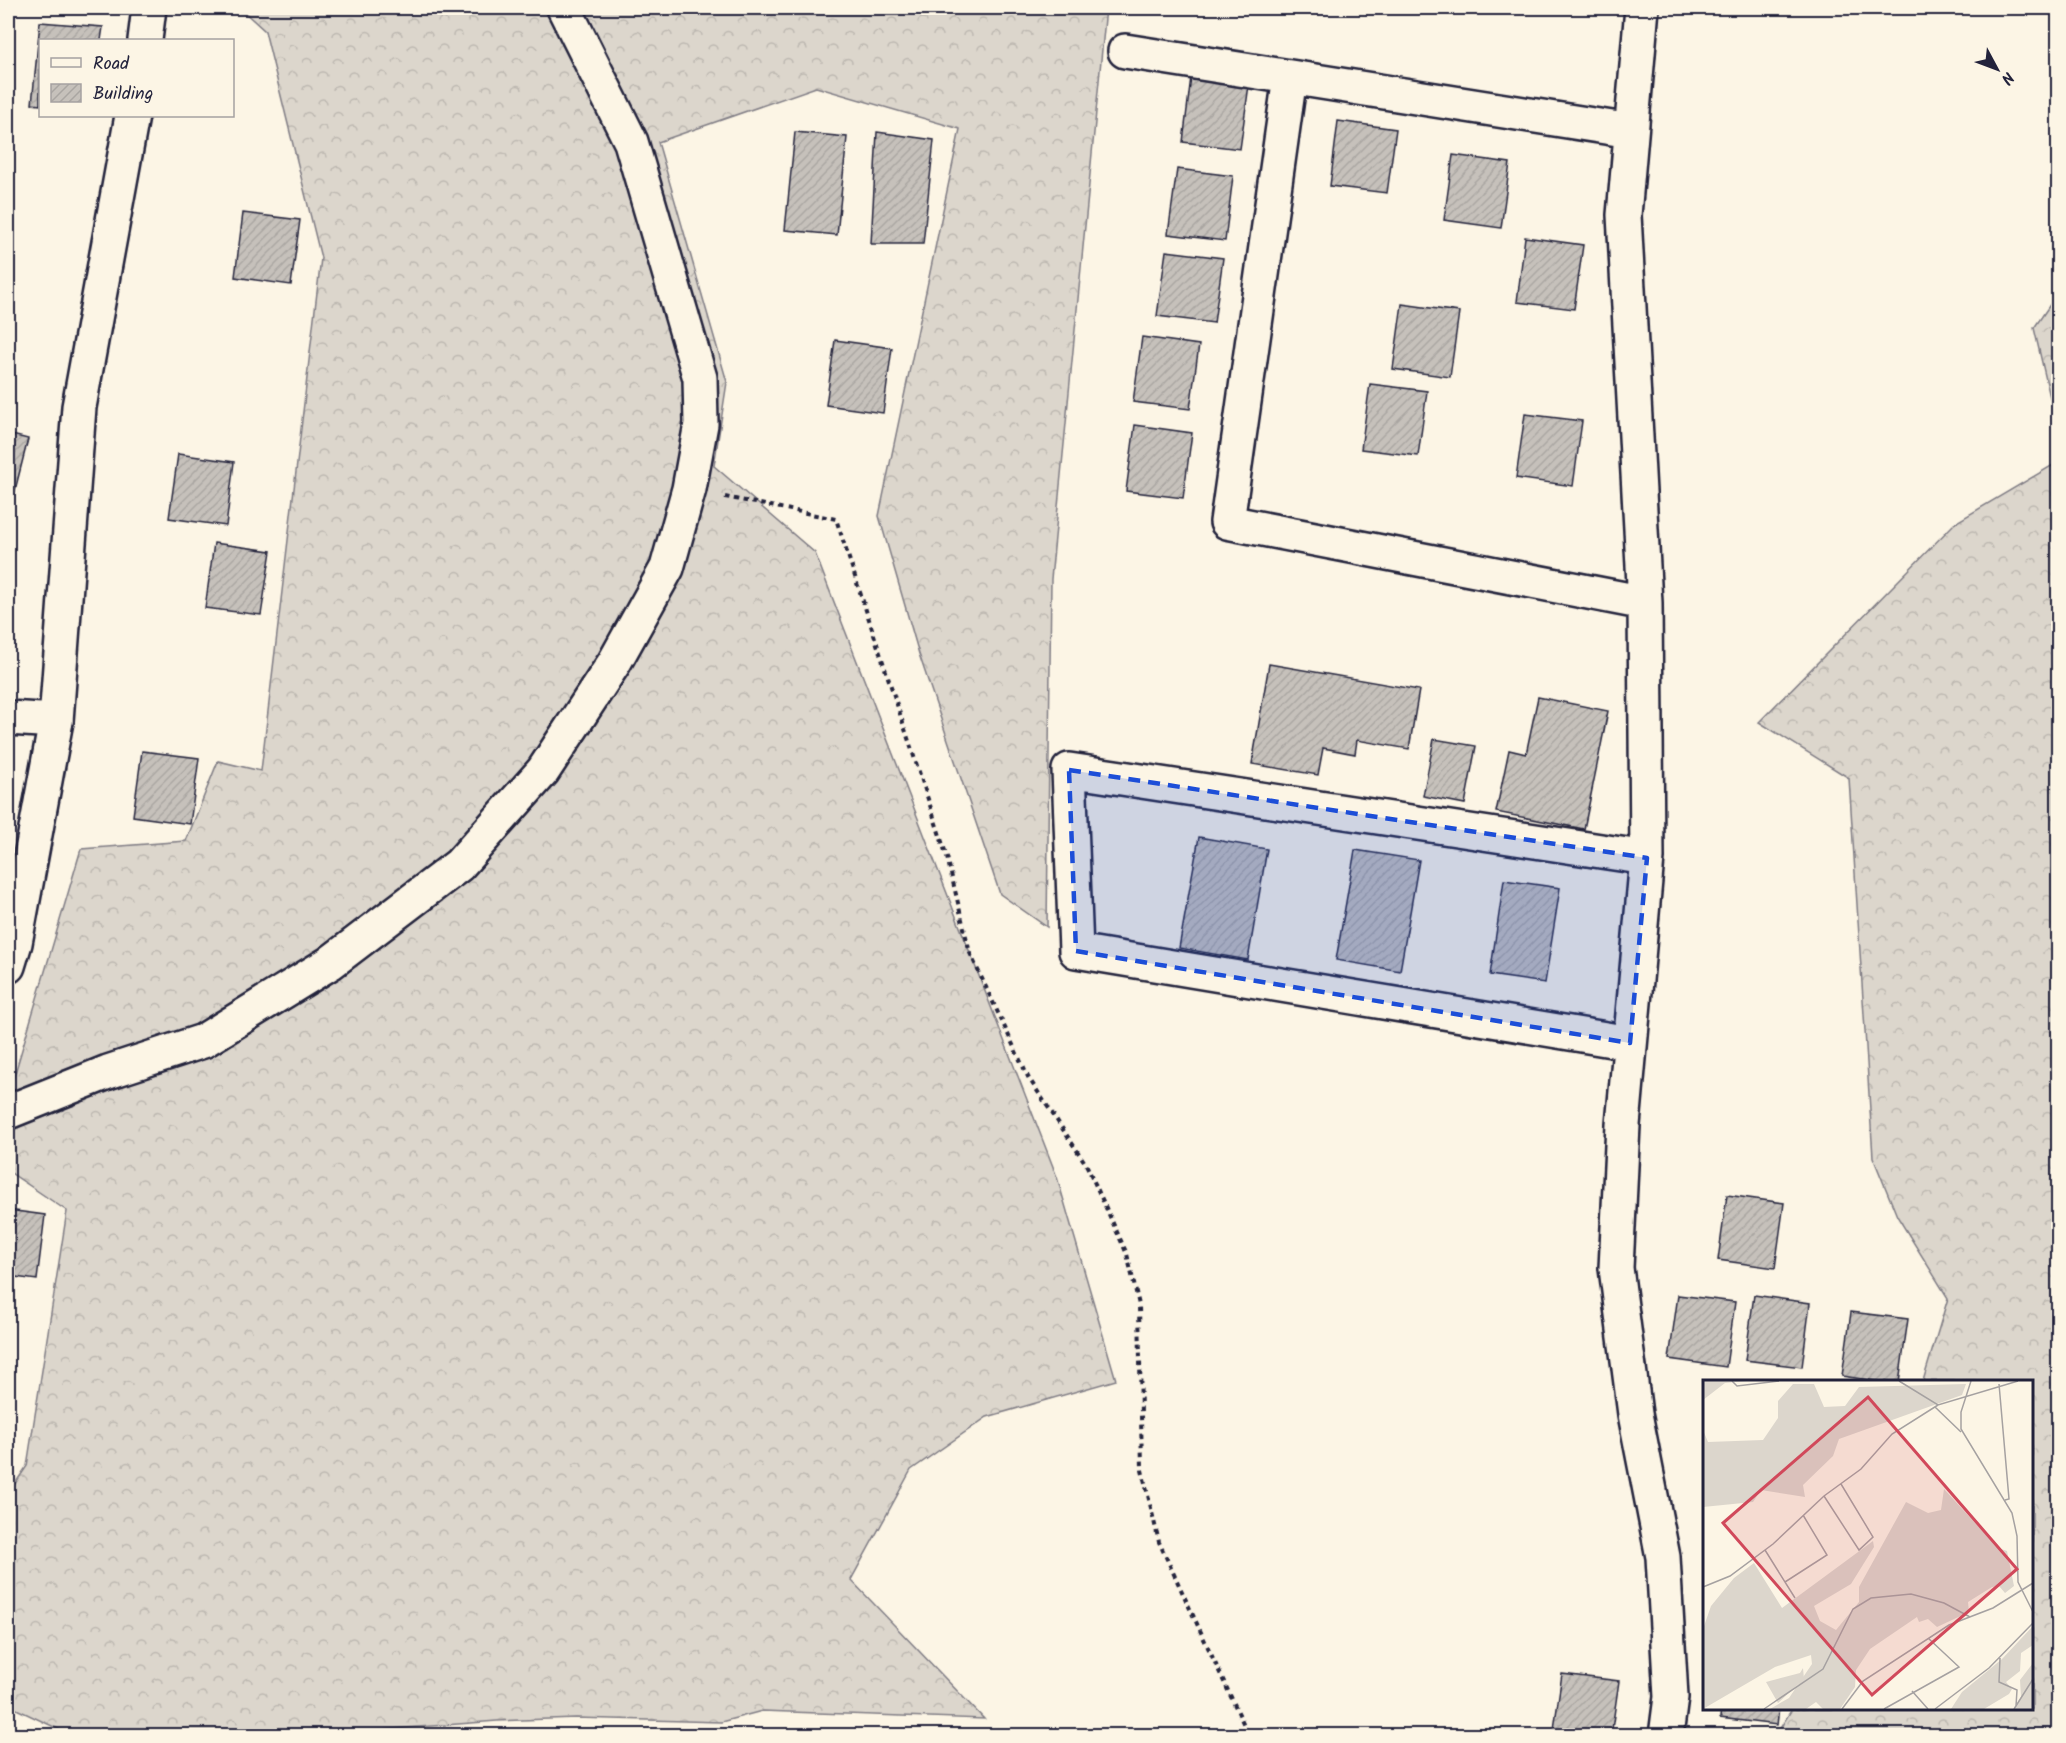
<svg xmlns="http://www.w3.org/2000/svg" width="2066" height="1743" viewBox="0 0 2066 1743" font-family="Kalam,sans-serif">
  <style>
    .forest { fill: url(#forest-crowns); stroke: #7f7c84; stroke-width: 1.5 }
    .building { fill: url(#building-hatch); stroke: #22223b; stroke-width: 1.5 }
    .lines { fill: none; stroke-linecap: round; stroke-linejoin: round }
    .minor-casing { stroke: #22223b; stroke-width: 38 }
    .tertiary-casing { stroke: #22223b; stroke-width: 38 }
    .path { stroke: #22223b; stroke-width: 4; stroke-dasharray: 4.5 4.5; stroke-linecap: butt }
    .minor { stroke: #fcf5e5; stroke-width: 33 }
    .tertiary { stroke: #fcf5e5; stroke-width: 33 }
    .marked { fill: #1d4ed8; fill-opacity: 0.2; stroke: #1d4ed8; stroke-width: 4.5; stroke-dasharray: 12 8; stroke-linejoin: round }
    .inset-road { fill: none; stroke: #a5a1a1; stroke-width: 1.5 }
    .view { fill: #d1495b; fill-opacity: 0.15; stroke: #d1495b; stroke-width: 3 }
    .inset-edge { fill: none; stroke: #22223b; stroke-width: 3 }
  </style>
  <defs>
    <pattern id="forest-crowns" width="20" height="18" patternUnits="userSpaceOnUse" patternTransform="scale(1.5)"><rect width="20" height="18" fill="#dcd6cc"/><path d="M2 6a3 3 0 1 1 6 0M12 15a3 3 0 1 1 6 0" fill="none" stroke="#bcb7b0"/></pattern>
    <pattern id="building-hatch" width="6" height="6" patternUnits="userSpaceOnUse" patternTransform="scale(1.5)"><rect width="6" height="6" fill="#c6c1bb"/><path d="M-1 1l2-2M0 6l6-6M5 7l2-2" fill="none" stroke="#aaa6a2"/></pattern>
  </defs>
  <rect width="100%" height="100%" fill="#fcf5e5"/>
  <filter id="ink" filterUnits="userSpaceOnUse"><feTurbulence type="fractalNoise" baseFrequency=".0167" numOctaves="2"/><feDisplacementMap in="SourceGraphic" scale="12" xChannelSelector="R" yChannelSelector="G"/><feConvolveMatrix kernelMatrix="1 2 1 2 8 2 1 2 1" color-interpolation-filters="sRGB"/></filter>
  <g filter="url(#ink)">
    <path class="forest" d="M240,8H1106L1051,579L1047,927L1000,894L919,654L879,516L960,129L816,87L658,142L727,382L714,466L815,553L1057,1177L1116,1380L987,1417L911,1470L851,1580L984,1719L762,1711L721,1722L576,1718L497,1721L301,1736H73L8,1705V1494L27,1466L67,1211L8,1171V1097L81,849L186,841L218,761L261,771L321,258L265,31Z
      M2058,293V432L2034,328Z
      M2058,462V1735H1776L1792,1709L2032,1708V1382L1923,1381L1948,1298L1897,1216L1873,1157L1849,778L1759,722L1955,523Z"/>
    <path class="building" d="M40,22L103,27L101,40H40V105L32,104Z
      M1191,77L1249,85L1240,149L1183,142Z
      M1338,121L1396,129L1387,193L1330,186Z
      M795,132L847,137L837,235L785,230Z
      M877,132L934,140L923,244H871Z
      M1453,155L1510,163L1501,228L1444,220Z
      M1177,169L1233,176L1225,241L1168,234Z
      M243,213L300,220L291,285L235,277Z
      M1525,237L1583,245L1574,309L1517,302Z
      M1166,251L1223,258L1214,323L1157,316Z
      M1402,304L1459,312L1450,377L1393,369Z
      M1142,337L1199,345L1190,409L1133,402Z
      M835,340L892,348L883,413L826,405Z
      M1370,384L1427,391L1418,456L1361,449Z
      M1525,414L1582,421L1573,486L1516,478Z
      M1135,425L1192,433L1183,498L1126,491Z
      M8,434L28,439L13,498L8,497Z
      M178,454L234,462L226,526L169,518Z
      M214,543L271,551L261,615L205,608Z
      M1269,664L1419,690L1409,749L1357,740L1355,754L1323,748L1318,775L1252,764Z
      M1538,697L1608,711L1584,829L1496,812L1509,750L1526,754Z
      M1434,739L1476,746L1465,804L1423,796Z
      M142,751L199,758L190,824L133,816Z
      M1199,837L1267,849L1248,960L1179,948Z
      M1355,850L1419,860L1400,971L1336,960Z
      M1504,880L1560,888L1545,983L1490,975Z
      M1727,1195L1784,1203L1775,1268L1718,1260Z
      M8,1210L45,1215L37,1280L8,1276Z
      M1678,1295L1735,1302L1726,1367L1669,1359Z
      M1754,1295L1810,1303L1802,1367L1745,1360Z
      M1851,1312L1908,1319L1899,1382H1882L1842,1376Z
      M1562,1674L1619,1681L1611,1736H1553Z
      M1721,1708H1779L1777,1725L1720,1718Z"/>
    <g class="lines">
      <g class="minor-casing">
        <path id="minor" d="M1642,8L1624,215L1645,603L1647,858L1623,1125L1616,1268L1635,1414L1663,1557L1671,1697L1666,1736
          M1125,51L1631,131
          M1290,77L1227,522L1645,603
          M8,718L56,721
          M1630,1043L1076,951L1069,770L1647,858
          M8,1112L108,1072L203,1041L330,963L459,865L543,771L614,663L667,568L689,489L701,424L700,378L631,142L564,8"/>
      </g>
      <g class="tertiary-casing">
        <path id="tertiary" d="M145,40L149,8
          M8,966L15,943L56,721L79,407L132,116"/>
      </g>
      <path class="path" d="M725,497L836,519L947,857L970,953L1028,1077L1086,1164L1127,1254L1139,1305L1142,1470L1159,1542L1244,1725L1247,1736"/>
      <use href="#minor" class="minor"/>
      <use href="#tertiary" class="tertiary"/>
    </g>
  </g>
  <path class="marked" d="M1069,770L1647,858L1630,1043L1076,951Z"/>
  <g transform="translate(1703 1380)">
    <rect width="330" height="330" fill="#fcf5e5"/>
    <path d="M100,288L101,299L75,323L63,302L97,293Z" fill="#dcd6cc"/>
    <path d="M0,1H44L22,3L0,20ZM90,4H111L121,27L142,26L156,7L263,4L259,15L136,59L130,76L100,105L102,117L58,110L50,122L0,127V50L5,62L60,60L75,38V21ZM241,109L295,168L304,171L311,206L302,213L296,206L289,207L265,222L266,232L234,247L225,239L216,242L214,237L167,269L153,290L152,307L137,329H120L113,322L103,329H67L86,318L109,284L108,275L72,287L0,329V249L8,226L31,198L51,183L79,228L170,161L171,167L148,204L111,226L117,241L133,250L156,222V207L203,122L225,133L238,130ZM330,246V265L318,273L317,291L303,302L309,309L306,314L281,329H248L259,312L299,279ZM330,283V329H311L318,317L317,300Z" fill="#dcd6cc"/>
    <path class="inset-road" d="M29,1L34,6L76,1M196,1L235,25L315,1M268,1L258,32V49L309,133L314,156L315,202L330,232M296,4L306,119L302,120M232,27L258,52M121,116L156,170L170,157L138,104M62,170L92,218M82,202L124,175L100,135M0,207L27,196L70,164L121,116L158,89L189,54L235,25M297,278L296,302L314,310L313,326M209,311L225,329M61,329L120,289L150,229L168,218L208,214L241,223L267,237M139,329L160,301L246,245L290,228L330,203M181,329L256,287L225,258M232,329L286,288L330,243M311,329L330,299"/>
    <path class="view" d="M165,17L314,189L169,315L20,143Z"/>
    <rect width="330" height="330" class="inset-edge"/>
  </g>
  <rect width="2066" height="1743" fill="none" stroke="#fcf5e5" stroke-width="30"/>
  <rect x="15" y="15" width="2036" height="1713" fill="none" stroke="#22223b" stroke-width="2" filter="url(#ink)"/>
  <rect x="39" y="39" width="195" height="78" fill="#fcf5e5" stroke="#a5a1a1" stroke-width="1.5"/>
  <rect x="51" y="58" width="30" height="9" fill="#fcf5e5" stroke="#a5a1a1" stroke-width="1.5"/>
  <text x="93" y="69" font-size="18" fill="#22223b">Road</text>
  <rect x="51" y="84" width="30" height="18" fill="url(#building-hatch)" stroke="#a5a1a1" stroke-width="1.5"/>
  <text x="93" y="99" font-size="18" fill="#22223b">Building</text>
  <g transform="translate(1997 69) rotate(131)" stroke="#fcf5e5" stroke-width="4.5" paint-order="stroke">
  <path d="M0-4.5L10 22L0 15L-10 22Z" fill="#22223b"/>
  <text y="-9" font-size="16" font-weight="bold" text-anchor="middle" fill="#22223b">N</text>
  </g>
</svg>
